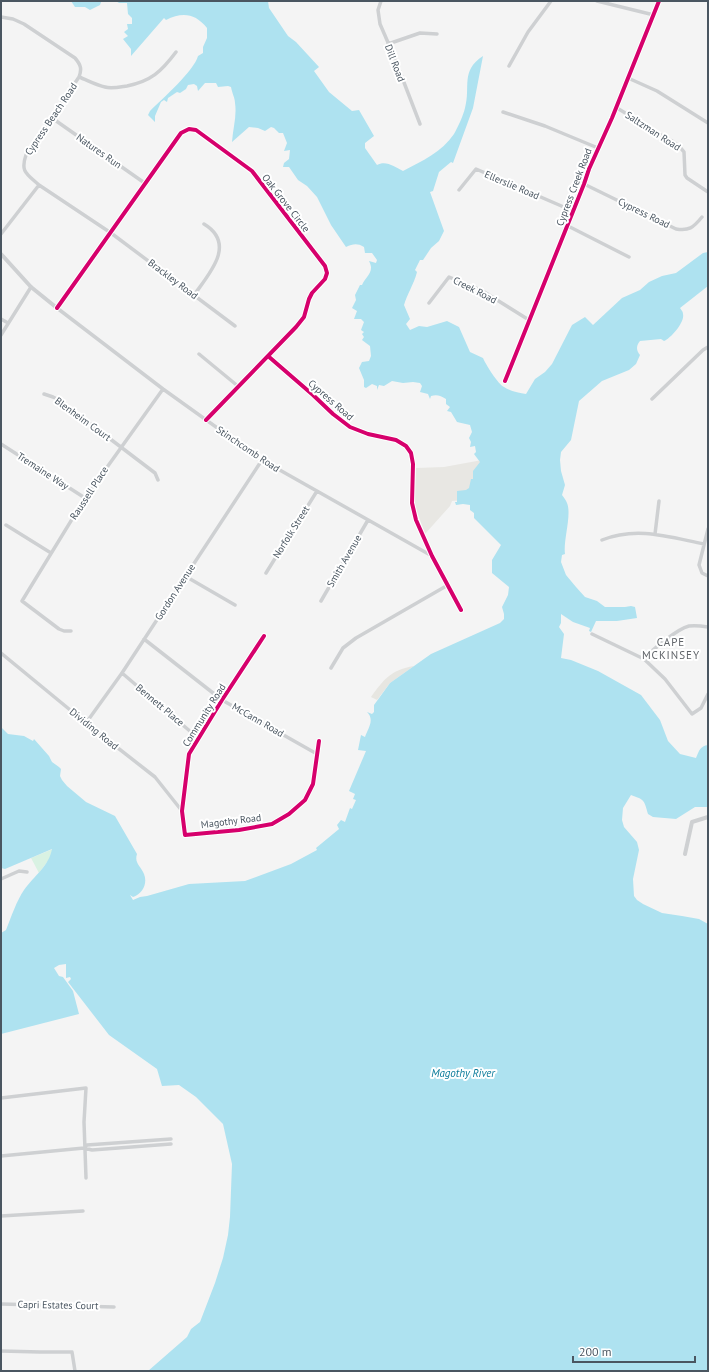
<svg xmlns="http://www.w3.org/2000/svg" width="709" height="1372" viewBox="0 0 709 1372" font-family="'PT Sans',sans-serif">
  <style>
    .commercial { fill: #e8e7e3 }
    .green { fill: #d9f2e3 }
    .sand { fill: #e7e6e1 }
    .water { fill: #aee2f0 }
    .lines { fill: none; stroke-linecap: round; stroke-linejoin: round }
    .minor { stroke: #ced0d2; stroke-width: 3.5 }
    .tertiary { stroke: #ced0d2; stroke-width: 4 }
    .cycleway-casing { stroke: #fff; stroke-width: 6 }
    .cycleway { stroke: #d6006c; stroke-width: 4 }
    .labels { text-anchor: middle; dominant-baseline: central; stroke-width: 4; stroke-linejoin: round; paint-order: stroke }
    .street-label { font-size: 10px; fill: #4a5661; stroke: #fff }
    .neighbourhood-label { font-size: 11px; letter-spacing: 1px; fill: #5f6368; stroke: #fff }
    .water-label { font-size: 11px; font-style: italic; fill: #0c7c9b; stroke: #fff }
  </style>
  <rect width="100%" height="100%" fill="#f4f4f4"/>
  <path class="commercial" d="M493,458L515,495L452,501L450,506L425,534L414,503L416,468L444,467Z"/>
  <path class="green" d="M53,849L50,858L39,873L31,858Z"/>
  <path class="sand" d="M414,666L390,683L377,700L371,697C384,679 391,670 414,666Z"/>
  <path class="water" d="M71,1H111L101,2L100,5L90,10L85,7H75Z
    M116,1H268L269,8L288,36L296,42L319,67L314,71L329,92L352,111L359,110L374,136L365,143V148L377,165C386,160 395,167 403,171C422,161 442,152 454,134C458,127 463,116 465,108C471,87 460,71 483,56L473,108L453,163L451,162L439,172L433,191L430,192L444,231L439,241L431,248L423,260H420L415,270L417,272C414,284 407,294 404,305L410,319L406,324L410,330L419,326L427,327L447,321L459,327L470,352L483,358C486,365 498,384 504,387C510,391 519,393 526,394L535,379L545,372L552,364L572,325L585,317L593,325L622,298L640,290L649,282L662,276L676,273L703,253L708,252V286L680,308C681,310 683,311 683,314C685,322 671,338 664,341L661,339L640,341C636,346 636,350 640,355L636,364L629,370L602,381L579,401L571,440L561,452L560,460L561,471L565,485L562,495C564,498 566,500 567,503C572,515 563,540 565,554L562,555L561,562L566,575L576,587L585,597L597,601L605,607H625L631,606L635,607L637,618L617,621H596L591,632L589,631L590,628L573,622L561,614V623L559,627L564,634L561,658L571,660L598,671L641,695L660,720L668,741L680,754L696,758C699,751 700,746 708,745V807H695L676,819L653,817L648,814C644,800 645,800 631,795L623,808L622,820L624,827L637,842L639,850L633,879L634,896L637,900L643,904L662,913L682,916L699,919L708,924V1371H148L187,1337L191,1329L200,1322L215,1283L223,1258L228,1235L230,1217L232,1164L223,1124L196,1097L179,1085L162,1086L157,1069L109,1035L68,982L71,979L70,977L66,978V964L59,965L54,968L59,976L63,977L73,991L79,1014L1,1034V933L6,930C11,917 17,900 24,890C34,876 49,866 52,849L5,869L1,868V727L8,734L24,736L33,741L34,739L49,756L52,762L59,767L61,769L60,776L62,780L67,786L86,802L115,816L137,854C134,863 141,866 144,874C148,884 142,894 133,897L130,895L133,900L140,897L147,896L189,884L245,881L291,864L317,850L316,848L339,829L337,825L341,820L345,822L350,808L352,809L356,800L353,799L355,794L349,791L366,751L358,750L361,735L365,737C368,728 375,720 367,712L372,714L374,712V705L390,683L431,654L500,623L504,619V614L502,607L508,595L509,587L492,573V560L501,545L474,518V513L470,510V505L463,504L456,505L455,502H457V491L466,490L469,488L471,479H473V471L480,462L474,454L476,452L475,446L470,447L471,442L469,438L472,432L470,425L457,422L451,412L447,411L450,407L446,404V399C441,396 437,394 431,396L430,399L428,394L420,392L422,386L420,383L413,382L403,383L392,381L384,386L379,385L377,390V386L372,384L366,388L364,387V380L359,368L362,362L369,361L371,356L370,346L362,340L364,337L362,334L364,332L361,330L364,322L361,319H354L357,311L352,308L356,300L355,295L360,285H362C366,276 375,272 369,261L376,263L377,260L372,253H365L364,247C357,243 353,244 346,247L331,225L317,197L307,186L298,180L289,167H283L284,163L289,159L290,150L284,151L287,143L283,133H279L274,128L271,127L265,131L258,128L249,127L232,142C233,128 237,116 235,103C235,98 232,93 231,87L228,86L218,87L216,83H205L198,91L197,86L194,84L188,85L186,89L180,93L177,92L168,98L167,102L164,100L161,102L155,116V122L148,115L150,111C162,99 194,71 198,56L203,53V47L207,38V28C195,13 182,12 166,20L164,18L131,56V49L123,39L128,36L124,32L128,29L127,24H132V18L128,14L127,3H119Z"/>
  <g class="lines">
    <path class="minor" d="M381,1L378,10L380,24L393,54L420,124
      M597,1L654,15
      M1,17L13,19L24,24L75,58C81,65 82,69 79,77L26,155C20,172 27,174 39,185L1,234
      M388,44L420,33L437,34
      M509,66L528,32L551,1
      M79,77C87,80 96,85 105,87C111,89 120,87 127,86C151,81 161,72 176,52
      M628,78L657,91L708,123
      M617,108C629,115 640,123 652,130C663,137 677,141 684,152L685,175L687,178L708,192
      M503,112L545,126L598,148
      M52,118L146,184
      M584,184L676,229C689,231 693,228 702,217
      M39,185L111,233L235,326
      M459,190L476,169L573,211
      M568,226L629,257
      M194,295C209,274 237,244 204,224
      M429,303L449,277L481,290L529,320
      M1,319L8,323
      M1,335L31,287
      M199,354L239,387
      M268,356L313,395L333,414L350,427L368,434L396,440L406,446L411,453L413,464L412,503L416,520L432,556L461,610
      M505,381L584,184L589,169L612,118L659,1
      M44,394L53,397L59,400L155,473L158,480
      M652,399L703,350L708,347
      M206,420L296,327L304,317L309,299L312,293L325,279L327,273L325,266L252,171L196,130L189,129L181,133L57,308L163,389L262,460L432,556
      M1,444L85,498
      M6,525L51,553
      M708,529L699,565L702,573L708,576
      M655,534L659,501
      M602,540C637,526 669,537 704,544
      M266,573L317,491
      M185,576L235,605
      M321,601L368,520
      M71,631H64L59,629L22,601L85,498L163,389
      M592,634L644,659L665,679L692,714L701,708L708,694
      M264,636L222,700L189,754L182,811L185,835L239,830L272,824L289,814L305,800L313,784L319,741
      M144,639L222,700L317,754
      M1,653L86,723L155,777L182,811
      M644,659C652,650 677,629 689,626C696,625 702,626 708,627
      M331,668L343,648L356,638L448,585
      M122,673L198,738
      M86,723L122,673L262,460
      M1,879L19,871L27,872
      M1,1098L86,1088L84,1122L86,1178
      M84,1148L92,1150L171,1144
      M1,1156L84,1148L87,1145L171,1139
      M1,1216L83,1211
      M1,1304L114,1307
      M1,1351L40,1352H72L75,1371"/>
    <path class="tertiary" d="M1,254L31,287L57,308
      M685,854L692,822L708,817"/>
    <g class="cycleway-casing">
      <path id="cycleway" d="M57,308L181,133L189,129L196,130L252,171L325,266L327,273L325,279L312,293L309,299L304,317L296,327L206,420
        M268,356L313,395L333,414L350,427L368,434L396,440L406,446L411,453L413,464L412,503L416,520L432,556L461,610
        M505,381L584,184L589,169L612,118L659,1
        M264,636L222,700L189,754L182,811L185,835L239,830L272,824L289,814L305,800L313,784L319,741"/>
    </g>
    <use href="#cycleway" class="cycleway"/>
  </g>
  <g class="labels">
    <g class="street-label">
      <text transform="translate(395 63) rotate(69)">Dill Road</text>
      <text transform="translate(51 119) rotate(-56)">Cypress Beach Road</text>
      <text transform="translate(653 131) rotate(33)">Saltzman Road</text>
      <text transform="translate(99 151) rotate(35)">Natures Run</text>
      <text transform="translate(512 185) rotate(23)">Ellerslie Road</text>
      <text transform="translate(574 187) rotate(-69)">Cypress Creek Road</text>
      <text transform="translate(286 203) rotate(52)">Oak Grove Circle</text>
      <text transform="translate(644 213) rotate(26)">Cypress Road</text>
      <text transform="translate(173 279) rotate(37)">Brackley Road</text>
      <text transform="translate(475 290) rotate(27)">Creek Road</text>
      <text transform="translate(331 400) rotate(41)">Cypress Road</text>
      <text transform="translate(83 419) rotate(36)">Blenheim Court</text>
      <text transform="translate(248 449) rotate(34)">Stinchcomb Road</text>
      <text transform="translate(43 471) rotate(33)">Tremaine Way</text>
      <text transform="translate(89 493) rotate(-57)">Raussell Place</text>
      <text transform="translate(291 532) rotate(-58)">Norfolk Street</text>
      <text transform="translate(344 561) rotate(-60)">Smith Avenue</text>
      <text transform="translate(175 592) rotate(-57)">Gordon Avenue</text>
      <text transform="translate(160 705) rotate(40)">Bennett Place</text>
      <text transform="translate(204 715) rotate(-58)">Community Road</text>
      <text transform="translate(258 720) rotate(30)">McCann Road</text>
      <text transform="translate(94 729) rotate(39)">Dividing Road</text>
      <text transform="translate(231 821) rotate(-7)">Magothy Road</text>
      <text transform="translate(58 1305) rotate(1)">Capri Estates Court</text>
    </g>
    <g class="neighbourhood-label">
      <text x="671" y="642">CAPE<tspan x="671" dy="13">MCKINSEY</tspan></text>
    </g>
    <g class="water-label">
      <text x="463" y="1073">Magothy River</text>
    </g>
  </g>
  <rect width="709" height="1372" fill="none" stroke="#4a5661" stroke-width="4"/>
  <path d="M573 1356v6h122v-6" fill="none" stroke="#4a5661" stroke-width="2"/>
  <text x="579" y="1356" font-size="12" fill="#4a5661" stroke="#ffffff" stroke-width="3" paint-order="stroke">200 m</text>
</svg>
